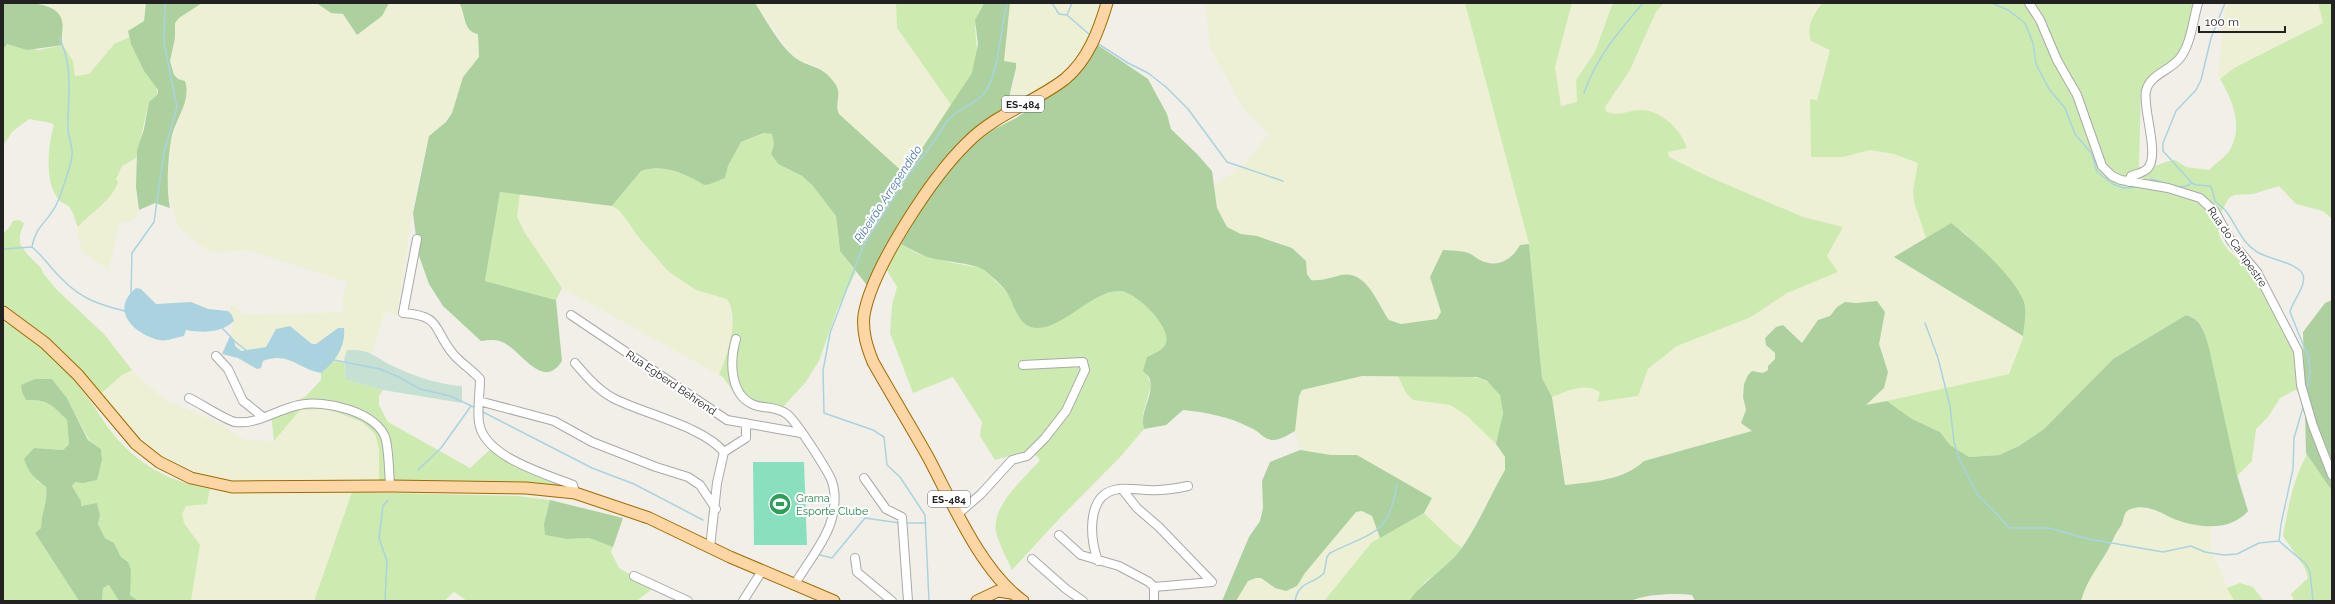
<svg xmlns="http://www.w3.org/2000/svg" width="2335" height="604" viewBox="0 0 2335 604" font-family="Raleway,sans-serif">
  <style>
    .farmland { fill: #eef0d5 }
    .grass { fill: #cdebb0 }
    .forest { fill: #add19e }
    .wetland { fill: #c6e0d4 }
    .pitch { fill: #88e0be }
    .water { fill: #aad3df }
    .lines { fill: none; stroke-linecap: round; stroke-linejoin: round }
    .stream { stroke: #aad3df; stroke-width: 1.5 }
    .minor-casing { stroke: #a9a9a9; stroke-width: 10 }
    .major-casing { stroke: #a06b00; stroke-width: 13 }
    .minor { stroke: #fff; stroke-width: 8 }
    .major { stroke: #fcd6a4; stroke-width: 11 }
    .labels { text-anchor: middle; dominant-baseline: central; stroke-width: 4; stroke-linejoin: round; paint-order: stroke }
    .shield { fill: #fff; stroke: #646464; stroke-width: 1 }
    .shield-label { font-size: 10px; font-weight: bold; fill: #222 }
    .street-label { font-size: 11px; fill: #222; stroke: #fff }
    .leisure-label { font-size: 11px; fill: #27864d; stroke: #fff; text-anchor: start }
    .water-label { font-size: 12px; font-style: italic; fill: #4a7aab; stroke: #fff }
  </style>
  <rect width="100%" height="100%" fill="#f2efe9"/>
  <path class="farmland" d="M44,3H146L144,21L128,31L129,37L122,38L111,47L89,74L74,76L73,61L62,44V22L50,5Z
    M202,3H318L331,13L343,14L357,35L377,19L389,3H459L463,10L464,22L474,33H478L479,57L463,77L452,113L446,122L429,136L414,200L397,316L385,311L372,353L347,350L344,363L333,361L343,343L344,328H338L316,344H312L299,332L280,327L271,335L266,347L242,351L235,346L234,339L230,336L234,321L232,315L228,311L232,304L244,315L343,312V296L348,282L246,250L218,253L205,249L179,228L167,195L171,139L182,113L178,79L174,75L170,61L175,38V23L178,18Z
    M755,3H896L897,28L952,106L937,125L905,174L839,114L837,108L839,97L826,74L817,66L801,61L792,55Z
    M1010,3H1102L1088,38L1065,72L1053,81L1006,110L1015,77L1004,61Z
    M1205,3H1465L1529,244L1520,245L1513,257L1504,262L1491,263L1480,260L1469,253L1443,250L1430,277L1441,312L1437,319L1400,324L1389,320L1375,296L1359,277L1351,274L1321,281L1311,280L1307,274L1306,261L1280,242L1241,234L1227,227L1217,208L1214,185L1242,167L1268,134L1245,111L1210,48Z
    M1572,3H1615L1605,22L1595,52L1576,80L1577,103L1560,106L1555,67Z
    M1664,3H1822L1812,18L1811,41L1830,49L1817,101L1810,100L1811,157H1843L1870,150L1894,154L1919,163L1913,191L1914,202L1926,238L1895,258L2023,336L2009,374L1866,406L1888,372L1879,344V335L1883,326L1877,301L1856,303L1845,302L1837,307L1830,316L1818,320L1802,343L1794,338L1788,328L1776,327L1765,338L1766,345L1775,353V359L1768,366V370L1763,373L1758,371L1744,384L1743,397L1746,410L1742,419L1753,431L1644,461L1636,468L1614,476L1594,482L1565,485L1552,397L1580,387H1591L1600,392L1597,402L1638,396L1648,369L1677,346L1751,317L1787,293L1837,272L1827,256L1843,227L1803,217L1707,176L1669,157L1667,152L1687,148L1685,141L1648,110L1617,114L1606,111L1605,107L1630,70L1656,12Z
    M2229,3H2318L2323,23L2234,68L2220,79L2218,73L2225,8Z
    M136,158L138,215L132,221L119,224L109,270L82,252L78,234V227L115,179L122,166Z
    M520,194L612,206L619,210L640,239L668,271L696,290L727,299L732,318L731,339L719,375L562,288L525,233L517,217Z
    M132,370L165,400L219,423L245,440L274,441L300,410L328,409L362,422L375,434L379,449V482L244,484L199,478L162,464L98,396L122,375Z
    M1362,376H1398L1406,393L1413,400L1450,405L1467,416L1496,444L1505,457V470L1462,548L1454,542L1424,513L1432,498L1357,455H1331L1300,450L1295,431L1299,396L1302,390Z
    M210,489L251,493L352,492L314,601H191L200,545L184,523L181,514L186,505L207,504Z
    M2142,507L2190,524L2210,526L2211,550L2234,601H2081L2090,576L2106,554L2123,523L2124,514L2130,509Z
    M1362,511L1372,516L1380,538L1372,542L1324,601H1236L1248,581L1256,578H1261L1275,588L1286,591L1297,586L1305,573L1349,518L1356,512Z"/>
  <path class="grass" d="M896,3H984C968,26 980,38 976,62C973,79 961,93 952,106L897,28Z
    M1465,3H1572L1555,67L1561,106L1577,102L1576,80L1595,52L1612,5L1615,3H1664L1656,12L1630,70L1605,107L1606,111C1616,117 1628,111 1639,110C1660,109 1681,129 1687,148L1668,152L1669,157L1707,176L1803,217L1843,227L1827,256L1838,272L1787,293L1751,317L1677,346L1648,369L1638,396L1597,402L1600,392C1584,382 1568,391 1552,397L1542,378L1529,244Z
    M1822,3H2197C2186,52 2181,58 2141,89L2139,166L2144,169C2155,168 2163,161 2175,160L2186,167L2209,170C2216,163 2227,156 2231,148C2243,125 2232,99 2220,79L2234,68L2323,23L2318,3H2332V219L2323,211L2296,204L2279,186L2253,194L2234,195L2229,198L2216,221L2220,238L2228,250L2263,282L2304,350L2305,392L2295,390L2280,398L2268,417L2256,429L2252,461L2237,476L2203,328L2193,317L2186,315L2113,359L2044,429L2019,446L1999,455L1969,457L1950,445L1940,432L1912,419L1887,401L2009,374L2023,338L2024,304L2002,271L1968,236L1951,223L1926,238L1914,202L1913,191L1918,163L1894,154L1870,150L1843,157H1811L1810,99L1817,100L1830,50L1811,41C1806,25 1813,16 1822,3Z
    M129,37L144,71L156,87L158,94L149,102L136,158L122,166L116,179L118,182C112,201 91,212 78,227C75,221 74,212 69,207C66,204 62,203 59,200C44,184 48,144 54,125L51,123L29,119L12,132L3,146V50L7,44L39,50L63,45L73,61L75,76L89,74L114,44Z
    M765,133L773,134L774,144L771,154L778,164L802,176L812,185L836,216L840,251L856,272L837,310L819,361L805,383L781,409L737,397L723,377L719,375C727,355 740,320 727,299L696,290L668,271L640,239L619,210L612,206L641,171C664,163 685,174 704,185L725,178L728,166L741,142Z
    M500,192L520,194L517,217L525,233L562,288L556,300L485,281Z
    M19,220L24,223L20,235V244L28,255L41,268L43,273L57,290L104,334L132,370L122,375L98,396L3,310V233L9,228L13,221Z
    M901,244L918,254L953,263L982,268L1007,292L1012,303L1055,323C1069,313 1103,289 1121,291C1136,292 1171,327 1167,343C1164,350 1153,354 1147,357V375L1151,385L1143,414L1144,429L1122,455L1058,520L1012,570C1007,559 1001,548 997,536C988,508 1023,480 1040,460L1031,450L995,460L980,436L982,422L953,377L913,393L890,333L892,305L897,287L886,269Z
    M3,321C35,338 62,364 84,393C94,405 101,418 110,430C135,463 169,482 210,489L207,504L186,506L182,514L184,523L200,545L191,601H138L130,595V583L121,557L114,543L105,538L98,524L100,515L97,504L81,506V501L72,486L74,481L100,467L102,460L101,449L89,440L67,398L52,379H35L26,400C48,399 52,405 67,420L69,444L63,450L34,448L37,481L46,487C48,502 41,513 41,528L35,533L79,601H3Z
    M333,361L344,363L346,380L383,390L379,396V405L388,422L470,468L493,447L513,466L580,491L379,482V449L375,434L362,422L328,409L300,410L274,441L271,414L306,396L321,380V373Z
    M1458,375C1508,379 1508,402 1496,444L1467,416L1450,405L1413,400L1406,393L1398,376Z
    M2307,454L2332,491V601H2294L2291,594L2308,578L2305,568L2283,536C2288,507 2293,480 2307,454Z
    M352,492L517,496L550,500L545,535L566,539L589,538L613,547L611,552L619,568L653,588L637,601H467L454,592L444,601H314Z
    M1424,513L1454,542L1462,548L1443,569L1426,581L1409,601H1324L1372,542Z
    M2240,583L2253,587L2264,601H2234L2227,588Z
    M110,585L119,601H102L103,588Z"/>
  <path class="forest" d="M3,3C21,3 58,0 62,21C64,29 60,38 63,45L27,50L7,44L3,50Z
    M146,3H202L179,18L175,23V38L170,61L174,75L178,79L185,81C192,102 174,120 171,140C168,159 166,190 170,208L155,203L139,210L136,187L137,150L144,129L149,102L158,94V90L144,71L131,44L128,31L144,21Z
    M389,3L382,16L357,35L343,14L331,13L318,4Z
    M459,3H755C766,20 778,43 793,56C808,69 822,63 836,85C842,95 834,105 839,114L905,174L972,73L978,44L975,20L984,3H1010L1004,61L1016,63V68L1006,110L962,141L934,170L870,289L840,251L836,216L812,185L802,176L778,164L771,154L774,144L772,134L764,133L741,142L728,166L725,178L710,184L704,185C685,174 664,163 641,171L612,206L500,192L485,281L556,300L562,361C542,392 521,349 502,342C496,339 488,340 481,341L443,306L429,284L418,253L413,213L429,136L446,122L452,113L463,77L479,57L478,34C462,31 466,13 459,3Z
    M1095,43L1148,79L1167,114L1171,129L1197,154L1212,171L1217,208L1227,227L1241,234L1257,236L1292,248L1306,261L1307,274L1311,280C1322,281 1330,278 1341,275C1367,270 1377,303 1389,320L1401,324L1437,319L1441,312L1430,277L1443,250C1451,251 1461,250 1468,253C1472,254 1475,257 1478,259C1496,269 1511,261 1520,245L1529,244L1542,378L1552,397L1565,485C1591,482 1625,480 1644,461L1752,431L1741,423L1746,410L1743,397L1744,384L1748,375L1752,371L1763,373L1768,370V366L1775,359V353L1766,345L1765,338L1776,327L1783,325L1802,343L1818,320L1830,316L1837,307L1845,302L1856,303L1877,301L1885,312L1879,344L1888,372L1884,388L1866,405L1887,401L1912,419L1940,432L1950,445L1969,457L1999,455L2019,446L2044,429L2113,359L2186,315C2202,319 2205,334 2209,348L2237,475L2248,511C2230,532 2198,528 2174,519C2161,513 2146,503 2131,509C2122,512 2125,520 2121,526C2114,535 2111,546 2105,555C2095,571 2086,583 2081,601H1695L1692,595C1673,593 1648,594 1630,601H1409C1423,581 1446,569 1461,549C1477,527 1491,494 1505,470V457L1496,444L1503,413L1500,395L1487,381L1477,377L1362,376L1302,390L1299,396L1295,431C1288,435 1281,440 1272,440C1263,439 1259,431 1251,428C1231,417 1205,412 1183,410L1166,425L1144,429C1139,411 1154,397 1150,380C1149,375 1145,374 1143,371L1147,357C1153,354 1164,350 1166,343C1172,328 1135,290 1119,291C1090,291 1058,335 1031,327C1017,323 1013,301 1006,291C1000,283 991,276 984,270C977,264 942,261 931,258C920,255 911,249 901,244L947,167L983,135L1016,118L1050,95Z
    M1951,223C1973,240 2015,277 2024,302C2027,312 2024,326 2023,336L1894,257Z
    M2332,300V491L2306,453L2303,332L2325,303Z
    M35,379H52L67,398L88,440L101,449L102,460L97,480L83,483L75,482L72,486L81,501V506L97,503L100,515L98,524L105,538L114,543L121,557L128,562L131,570L130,595L138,601H119L109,585L103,588L102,601H79L35,533L41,528C41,513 48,502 46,487C35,479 28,472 24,459L34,448L63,450L69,444L67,420C52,405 48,399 26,400L22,392L21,385Z
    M1300,450L1331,455H1357L1432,498L1424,513L1380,538L1372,516L1362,511L1356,512L1305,573L1297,586L1286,591L1275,588L1261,578H1256L1248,581L1236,601H1222L1249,537L1260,521L1263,508L1262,481L1270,462Z
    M550,500L623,518L613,547L589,538L566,539L545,535L544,524Z"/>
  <path class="wetland" d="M347,350C371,349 374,357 393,366C414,376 439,385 462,386V403L383,390L346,380L344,360Z"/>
  <path class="pitch" d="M753,462H804L807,545H754Z"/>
  <path class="water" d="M136,288L141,289L156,304L191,302L208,309L228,311L232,315L234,321C221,333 204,333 186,330L184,336C177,337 166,342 159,340C134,334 109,310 136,288Z
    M290,326L312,344H316L338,328H344C346,347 335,362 321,373C299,370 289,351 263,361L261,368L257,369L238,358L222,354L230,336L234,339L235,346L241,351L266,347L276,329Z"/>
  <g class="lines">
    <path class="stream" d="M1052,3L1059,14L1067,15
      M1992,3L2008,10L2025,23L2033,43L2036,64L2049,89L2065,108L2075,134L2092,154L2097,172L2113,184L2123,188L2140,187
      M2225,3L2211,38L2201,80L2196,90L2176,111L2163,143V151L2192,183L2196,185L2210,186C2214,191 2213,196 2215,201C2218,205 2223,207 2226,211C2237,226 2241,242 2257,252C2268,259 2299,263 2303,275C2307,285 2292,302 2290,312L2309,359L2310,372L2307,391
      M1067,15L1090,35
      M1067,15L1072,3
      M1097,43L1128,63L1148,73L1166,87L1188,109L1227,162L1283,181
      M1584,93C1596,58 1619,31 1643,3
      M2151,179L2173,186
      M2177,187L2187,186L2192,183
      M32,247C35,225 50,221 58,201C61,194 72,162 72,155C73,147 69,139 68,131C67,99 75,68 59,38
      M3,249L32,247C44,257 51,269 62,279C81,299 100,305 125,311
      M131,293L132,253L154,222L164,152L177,107L164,43L165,3
      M1925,323L1938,358L1950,406L1954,442L1959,459L1977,494L2010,528H2049L2089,539L2163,552L2191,546L2205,552L2224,555L2237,554L2259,543L2279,541
      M222,328L231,337
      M233,340L247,351
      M334,360L380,369L399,377L420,389L450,396L476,408
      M2304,404L2294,438L2293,469L2281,524L2279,541L2306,564L2310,572L2313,601
      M483,412L592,468L634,484L703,520
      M418,470L441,448L471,406
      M907,523H926
      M820,555L832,558L865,518L900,523
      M385,601L387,561L379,538L383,506L388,500
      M929,601L925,515L900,477L887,465L884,437L873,430L824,413L823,371L830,333L863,246L906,178L928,150L947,121C957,109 971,106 982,96C997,82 1001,32 1005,10L1008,3
      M1295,601C1299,580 1313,585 1324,573L1327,557L1330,553C1372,532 1389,536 1397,484"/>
    <g class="minor-casing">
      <path id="minor" d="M2029,3L2040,20L2057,60L2077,95L2102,166L2112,176L2121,180L2168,188L2200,198L2215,212L2231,241L2257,272L2298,351L2301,385L2313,426L2332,475
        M2129,182L2131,176C2136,174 2143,173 2147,169C2161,157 2142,108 2146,91C2150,74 2170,71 2180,58C2191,44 2193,20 2198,3
        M417,239L403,313C443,316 432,329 454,355C461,363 472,370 480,379C480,393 477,409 479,422C483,457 546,474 573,485L575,493
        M571,315L727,420L801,433
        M736,339C730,359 729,393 752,404C764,410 771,404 787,414C796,421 826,468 831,479C836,491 835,506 832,518C827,539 806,565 795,584
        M216,356L228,369L243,401L263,417
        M575,363C586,376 598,390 613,398C644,414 702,426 724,452
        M189,398C200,403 225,420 235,422C257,425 278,409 299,405C324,399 379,412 386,440C389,454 389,471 390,486
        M479,401L554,421L592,442L656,467L688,477L700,485L716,509
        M864,478L886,509L902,517L908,601
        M1122,489L1137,508L1159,527L1212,582L1154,587
        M958,514L981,494L1012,460L1027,456L1045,438L1066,411L1085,370L1083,362L1023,365
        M1059,535L1081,555L1119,566L1149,582L1154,587V601
        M710,548L717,483L724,452L746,438V423
        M855,558L857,572L892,601
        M1032,559L1066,589L1083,601
        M1098,561C1090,541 1086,497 1114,490C1125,487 1137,490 1148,490C1162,491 1174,489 1188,486
        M634,576L688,601
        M743,601L762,571"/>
    </g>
    <g class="major-casing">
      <path id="major" d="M3,312L45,343L78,375L136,444L159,462L191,478L232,487L390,486L526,488L575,493L649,518L730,557L834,601
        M977,601L998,591L1011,593
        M1023,601C981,571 952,502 928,457C910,425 891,394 873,362C867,347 862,332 864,315C872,268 932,177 967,143C995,114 1034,103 1065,79C1088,60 1099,30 1107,3"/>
    </g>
    <use href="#minor" class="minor"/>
    <use href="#major" class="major"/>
  </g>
  <defs>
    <g id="stadium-disc" transform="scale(1.15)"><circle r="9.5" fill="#2e9e5b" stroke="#fff"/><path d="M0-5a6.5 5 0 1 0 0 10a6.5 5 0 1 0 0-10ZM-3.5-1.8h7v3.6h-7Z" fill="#fff"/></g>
  </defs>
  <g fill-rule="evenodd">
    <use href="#stadium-disc" x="780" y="504"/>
  </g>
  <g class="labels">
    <g class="shield">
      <rect x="1002" y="96" width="42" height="16" rx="3"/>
      <rect x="928" y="491" width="42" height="16" rx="3"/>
    </g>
    <g class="shield-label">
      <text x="1023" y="104">ES-484</text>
      <text x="949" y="499">ES-484</text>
    </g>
    <g class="street-label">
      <text transform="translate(2237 247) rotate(55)">Rua do Campestre</text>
      <text transform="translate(671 383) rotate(34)">Rua Egberd Behrend</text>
    </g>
    <g class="leisure-label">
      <text x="796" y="498">Grama<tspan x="796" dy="13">Esporte Clube</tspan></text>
    </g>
    <g class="water-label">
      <text transform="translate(888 194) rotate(-57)">Ribeirão Arrependido</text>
    </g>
  </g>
  <rect width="2335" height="604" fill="none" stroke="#222222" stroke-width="8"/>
  <path d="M2199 26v6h86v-6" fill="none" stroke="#222222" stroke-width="2"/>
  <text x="2205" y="26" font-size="12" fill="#222222" stroke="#ffffff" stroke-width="3" paint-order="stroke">100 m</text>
</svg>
